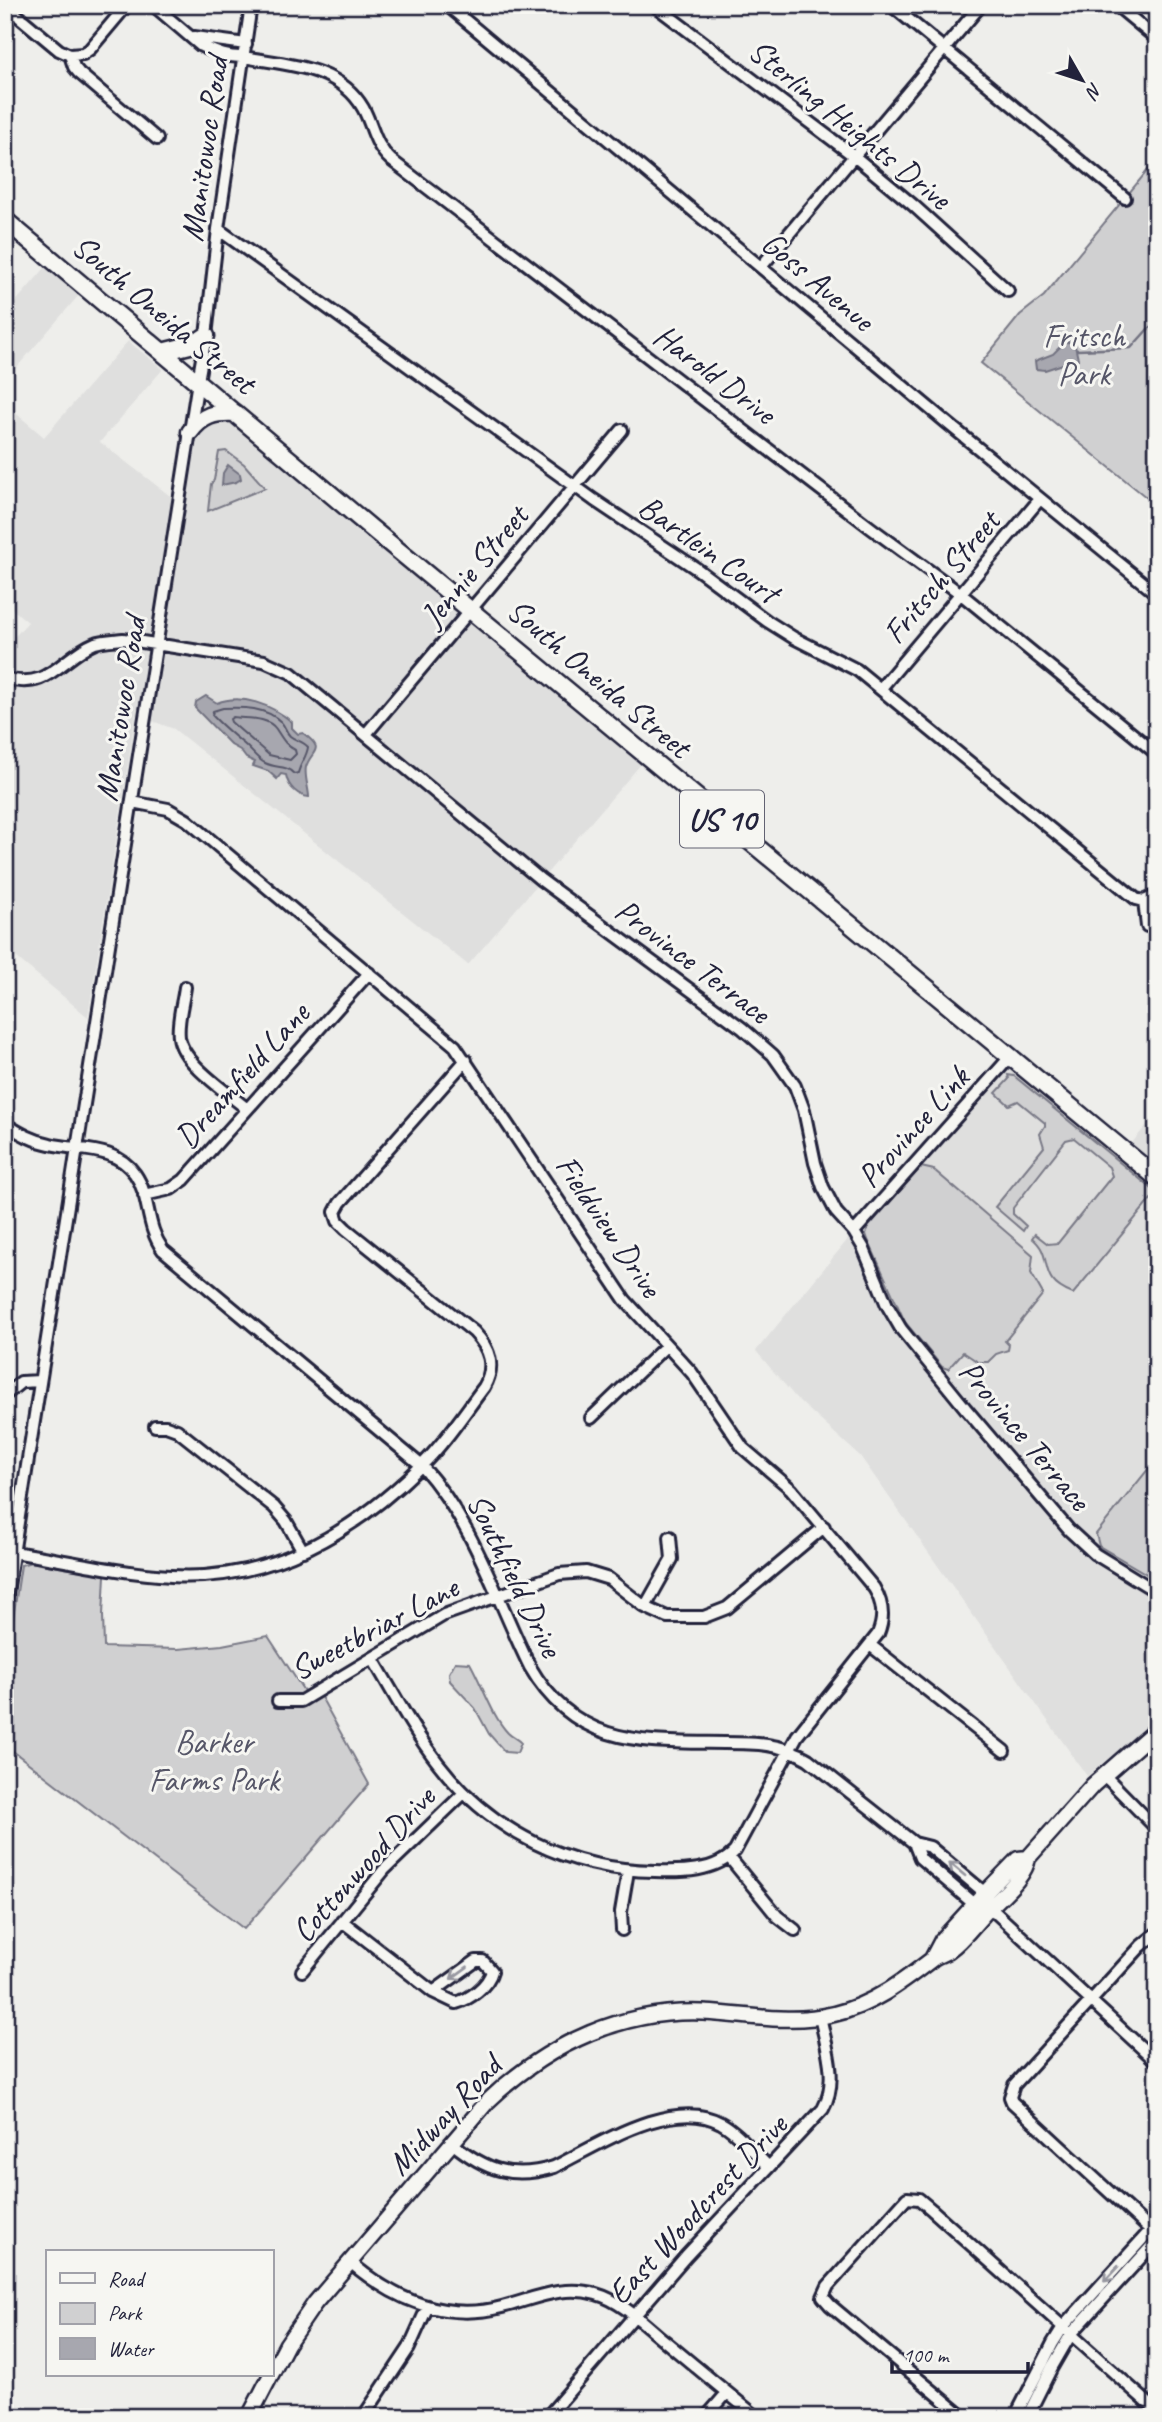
<svg xmlns="http://www.w3.org/2000/svg" width="1162" height="2422" viewBox="0 0 1162 2422" font-family="Caveat,sans-serif">
  <style>
    .built { fill: #dfdfde }
    .green { fill: #d0d0d1; stroke: #797986; stroke-width: 2 }
    .water { fill: #a7a7af; stroke: #727281; stroke-width: 2 }
    .lines { fill: none; stroke-linecap: round; stroke-linejoin: round }
    .shore { stroke: #575769; stroke-width: 2 }
    .stream { stroke: #727281; stroke-width: 2.5 }
    .minor-casing { stroke: #22223b; stroke-width: 16 }
    .major-casing { stroke: #22223b; stroke-width: 19 }
    .highway-casing { stroke: #22223b; stroke-width: 21 }
    .minor { stroke: #f6f6f2; stroke-width: 10 }
    .major { stroke: #f6f6f2; stroke-width: 14 }
    .highway { stroke: #f6f6f2; stroke-width: 16 }
    .oneway { stroke: #9797a0 }
    .labels { text-anchor: middle; dominant-baseline: central; stroke-width: 6; stroke-linejoin: round; paint-order: stroke }
    .shield { fill: #f6f6f2; stroke: #626272; stroke-width: 2 }
    .shield-label { font-size: 32px; font-weight: bold; fill: #22223b }
    .street-label { font-size: 33px; fill: #22223b; stroke: #f6f6f2 }
    .park-label { font-size: 33px; fill: #565668; stroke: #f6f6f2 }
  </style>
  <rect width="100%" height="100%" fill="#eeeeeb"/>
  <filter id="ink" filterUnits="userSpaceOnUse"><feTurbulence type="fractalNoise" baseFrequency=".0143" numOctaves="2"/><feDisplacementMap in="SourceGraphic" scale="14" xChannelSelector="R" yChannelSelector="G"/><feConvolveMatrix kernelMatrix="1 2 1 2 8 2 1 2 1" color-interpolation-filters="sRGB"/></filter>
  <g filter="url(#ink)">
    <path class="built" d="M52,260L85,288L5,381V314Z
      M128,341L163,369L100,442L178,502L190,432L220,412L647,757L468,965L174,729L136,715L88,1017L5,948V647L28,622L5,603V404L44,437Z
      M1010,1057L1125,1151L1157,1113V1718L1087,1776L860,1456L797,1399L756,1351L854,1232Z"/>
    <path class="green" d="M1157,159V506L981,363L1020,315L1044,296Z
      M226,451L244,464L265,488L208,511L211,484L214,480L219,452Z
      M1008,1075L1014,1076L1157,1193V1202L1151,1199L1073,1294C1034,1279 1056,1257 1032,1238L1035,1234L1048,1244L1058,1243L1112,1176L1109,1167L1074,1138L1066,1140L1013,1208V1214L1026,1226L1023,1231L995,1207L1044,1147L1040,1134L1045,1126V1123L1018,1101L1009,1105L996,1093L1009,1079Z
      M921,1167L934,1170L1033,1255L1031,1273L1043,1294L1005,1341L1009,1345L1008,1350L996,1354L988,1362H978L963,1352L948,1369L942,1367L905,1322L868,1240L866,1234L869,1226Z
      M1157,1458V1580L1099,1546L1096,1534Z
      M31,1562L105,1575L103,1615L104,1647L178,1649L222,1645L268,1636L304,1691L315,1686L369,1784L244,1929L5,1745V1673L21,1565Z
      M455,1662L470,1663C482,1684 492,1716 508,1733C513,1738 517,1738 521,1743L517,1753L505,1752L489,1734L475,1708L450,1681L449,1673Z"/>
    <path class="water" d="M1074,341L1078,359L1045,370L1036,369L1035,361L1053,354L1064,343Z
      M228,465L240,474L241,479L236,482L222,485L223,473Z
      M206,696L217,703C241,693 272,705 292,722V728L298,734L303,733C327,751 311,750 306,767C304,776 309,789 309,797C298,796 288,787 286,775L281,774L277,779L268,771L253,766L255,762L246,758L240,750L231,745L195,708L196,702Z"/>
    <g class="lines">
      <path class="shore" d="M223,708C243,707 266,707 281,722C286,727 285,731 290,736C296,741 303,741 308,747C307,756 301,762 298,773L294,774C285,764 277,769 265,763C257,759 252,751 245,745C233,735 222,726 212,715L213,711Z
        M233,717C246,719 267,716 276,729C282,738 285,745 295,750L296,754L290,760L269,755L231,722L230,719Z"/>
      <path class="stream" d="M1077,350L1131,348L1148,329L1157,324"/>
      <g class="minor-casing">
        <path id="minor" d="M5,5L59,50L70,55L74,67L79,73L157,139
          M153,5L201,46C215,52 228,58 244,57C287,65 339,66 363,108C373,126 374,145 391,160L871,528L961,594L1157,754
          M447,5L946,422L1157,594
          M654,5L854,156L913,205L1008,291
          M891,5L1125,198
          M1116,5L1157,39
          M194,37L246,44
          M70,55L83,54L90,49L127,5
          M218,229L594,500L697,569L767,621L794,638L857,670L1136,899L1144,901
          M761,267L981,5
          M5,678C49,692 61,657 95,643C104,640 114,640 123,639L264,661L291,673L541,880L742,1028L773,1055L795,1086L804,1110L815,1163L823,1187L836,1212L854,1232L863,1247L887,1305L901,1329L966,1409L1069,1530L1095,1554L1157,1592
          M881,688L1040,499
          M366,734L622,430
          M132,802L168,809L187,820L455,1046L625,1300L692,1373L743,1448L791,1489L874,1588C883,1603 885,1617 878,1634L797,1736L735,1851C716,1872 681,1872 655,1871C569,1870 491,1832 438,1763C413,1731 394,1694 373,1659
          M1144,901L1147,926
          M1144,901L1157,895
          M185,987C183,1003 177,1021 179,1037C182,1063 227,1092 247,1109
          M5,1124C20,1133 33,1141 50,1144C79,1151 116,1146 135,1174C151,1197 145,1225 163,1250L422,1466C474,1524 496,1598 530,1667C576,1747 643,1742 724,1743C754,1743 781,1743 808,1759L914,1843L930,1847L979,1888C988,1895 988,1905 996,1913L1157,2062
          M144,1195L171,1189L184,1180L369,973
          M854,1232L1010,1057
          M5,1395L21,1382L40,1381
          M591,1418L666,1346
          M155,1426H166L177,1430L274,1507L286,1521L303,1551
          M13,1552C65,1560 118,1573 171,1576C269,1582 353,1533 421,1466C445,1443 464,1413 484,1387C496,1366 490,1349 474,1332L346,1229L338,1221L335,1212L340,1203L466,1060
          M5,1605L198,381L206,336L218,229L251,5
          M645,1607L672,1559L670,1537
          M870,1645L1004,1751
          M278,1701H301L444,1615L559,1574L586,1572L609,1579L645,1607L667,1617H704L727,1608L824,1527
          M1104,1775L1157,1829
          M914,1843L920,1858L975,1905L982,1906
          M729,1857L777,1916L795,1930
          M342,1921L433,1992L456,2003C470,1999 488,1986 492,1971L483,1961H476L433,1992
          M622,1930L621,1912L628,1871
          M1157,1933L1141,1946L1014,2085L1010,2097L1012,2102L1157,2236
          M302,1971L384,1870L464,1793
          M452,2143C485,2170 512,2180 554,2167C598,2145 673,2096 721,2123C738,2132 754,2153 769,2167
          M350,2262C393,2299 445,2322 502,2307C534,2299 562,2284 596,2294C622,2301 645,2325 666,2342C696,2367 726,2392 757,2417
          M363,2417L409,2348L427,2308
          M547,2417L686,2256L823,2109C839,2080 826,2047 820,2016
          M706,2417L727,2393
          M964,2417L830,2305L823,2297L828,2286L907,2198L919,2199L932,2210L1157,2411
          M1015,2417L1053,2343L1063,2327L1157,2223
          M1027,2417L1052,2367L1071,2334L1157,2240"/>
      </g>
      <g class="major-casing">
        <path id="major" d="M932,1959L942,1940L985,1893L1018,1859L1028,1858
          M249,2417L287,2344L315,2303L487,2102C548,2043 626,2007 712,2013C754,2016 793,2024 834,2014C872,2005 901,1983 931,1960C936,1955 944,1954 949,1950C962,1941 972,1927 983,1915C997,1899 1025,1879 1028,1858L1093,1785L1157,1729"/>
      </g>
      <g class="highway-casing">
        <path id="highway" d="M5,220L371,528L1157,1178
          M162,352L194,344L206,336
          M190,432C202,415 215,412 235,413"/>
      </g>
      <use href="#minor" class="minor"/>
      <use href="#major" class="major"/>
      <use href="#highway" class="highway"/>
    </g>
    <defs><path id="oneway-shaft" d="M-6 0H5M1.5-3L5.5 0L1.5 3" fill="none" stroke-width="1.6" stroke-linecap="round" stroke-linejoin="round" transform="scale(1.75)"/></defs>
    <g class="oneway">
      <use href="#oneway-shaft" transform="translate(957 1869) rotate(-140)"/>
      <use href="#oneway-shaft" transform="translate(459 1973) rotate(144)"/>
      <use href="#oneway-shaft" transform="translate(1111 2274) rotate(133)"/>
    </g>
  </g>
  <g class="labels">
    <rect class="shield" x="680" y="790.5" width="84" height="57" rx="5"/>
    <g class="shield-label">
      <text x="722" y="819">US 10</text>
    </g>
    <g class="street-label">
      <text transform="translate(850 124) rotate(39)">Sterling Heights Drive</text>
      <text transform="translate(204 149) rotate(-82)">Manitowoc Road</text>
      <text transform="translate(818 281) rotate(40)">Goss Avenue</text>
      <text transform="translate(164 314) rotate(40)">South Oneida Street</text>
      <text transform="translate(715 374) rotate(37)">Harold Drive</text>
      <text transform="translate(709 549) rotate(35)">Bartlein Court</text>
      <text transform="translate(474 566) rotate(-50)">Jennie Street</text>
      <text transform="translate(941 577) rotate(-50)">Fritsch Street</text>
      <text transform="translate(599 678) rotate(40)">South Oneida Street</text>
      <text transform="translate(120 709) rotate(-81)">Manitowoc Road</text>
      <text transform="translate(693 961) rotate(37)">Province Terrace</text>
      <text transform="translate(242 1075) rotate(-48)">Dreamfield Lane</text>
      <text transform="translate(913 1127) rotate(-48)">Province Link</text>
      <text transform="translate(609 1226) rotate(56)">Fieldview Drive</text>
      <text transform="translate(1025 1435) rotate(50)">Province Terrace</text>
      <text transform="translate(515 1575) rotate(64)">Southfield Drive</text>
      <text transform="translate(374 1628) rotate(-28)">Sweetbriar Lane</text>
      <text transform="translate(363 1864) rotate(-48)">Cottonwood Drive</text>
      <text transform="translate(444 2115) rotate(-47)">Midway Road</text>
      <text transform="translate(697 2209) rotate(-47)">East Woodcrest Drive</text>
    </g>
    <g class="park-label">
      <text x="1084" y="336">Fritsch<tspan x="1084" dy="38">Park</tspan></text>
      <text x="214" y="1742">Barker<tspan x="214" dy="38">Farms Park</tspan></text>
    </g>
  </g>
  <rect width="1162" height="2422" fill="none" stroke="#f6f6f2" stroke-width="28"/>
  <rect x="14" y="14" width="1134" height="2394" fill="none" stroke="#22223b" stroke-width="2.5" filter="url(#ink)"/>
  <rect x="46" y="2250" width="228" height="126" fill="#f6f6f2" stroke="#a1a1a9" stroke-width="2"/>
  <rect x="60" y="2273" width="35" height="10" fill="#f6f6f2" stroke="#a1a1a9" stroke-width="2"/>
  <text x="108" y="2286" font-size="21" fill="#22223b">Road</text>
  <rect x="60" y="2303" width="35" height="21" fill="#d0d0d1" stroke="#a1a1a9" stroke-width="2"/>
  <text x="108" y="2320" font-size="21" fill="#22223b">Park</text>
  <rect x="60" y="2338" width="35" height="21" fill="#a7a7af" stroke="#a1a1a9" stroke-width="2"/>
  <text x="108" y="2356" font-size="21" fill="#22223b">Water</text>
  <g transform="translate(1082 80) rotate(129)" stroke="#f6f6f2" stroke-width="5" paint-order="stroke">
  <path d="M0-5L12 26L0 18L-12 26Z" fill="#22223b"/>
  <text y="-10" font-size="19" font-weight="bold" text-anchor="middle" fill="#22223b">N</text>
  </g>
  <path d="M892 2362v10h136v-10" fill="none" stroke="#22223b" stroke-width="3.5"/>
  <text x="903" y="2362" font-size="21" fill="#22223b" stroke="#f6f6f2" stroke-width="5" paint-order="stroke">100 m</text>
</svg>
